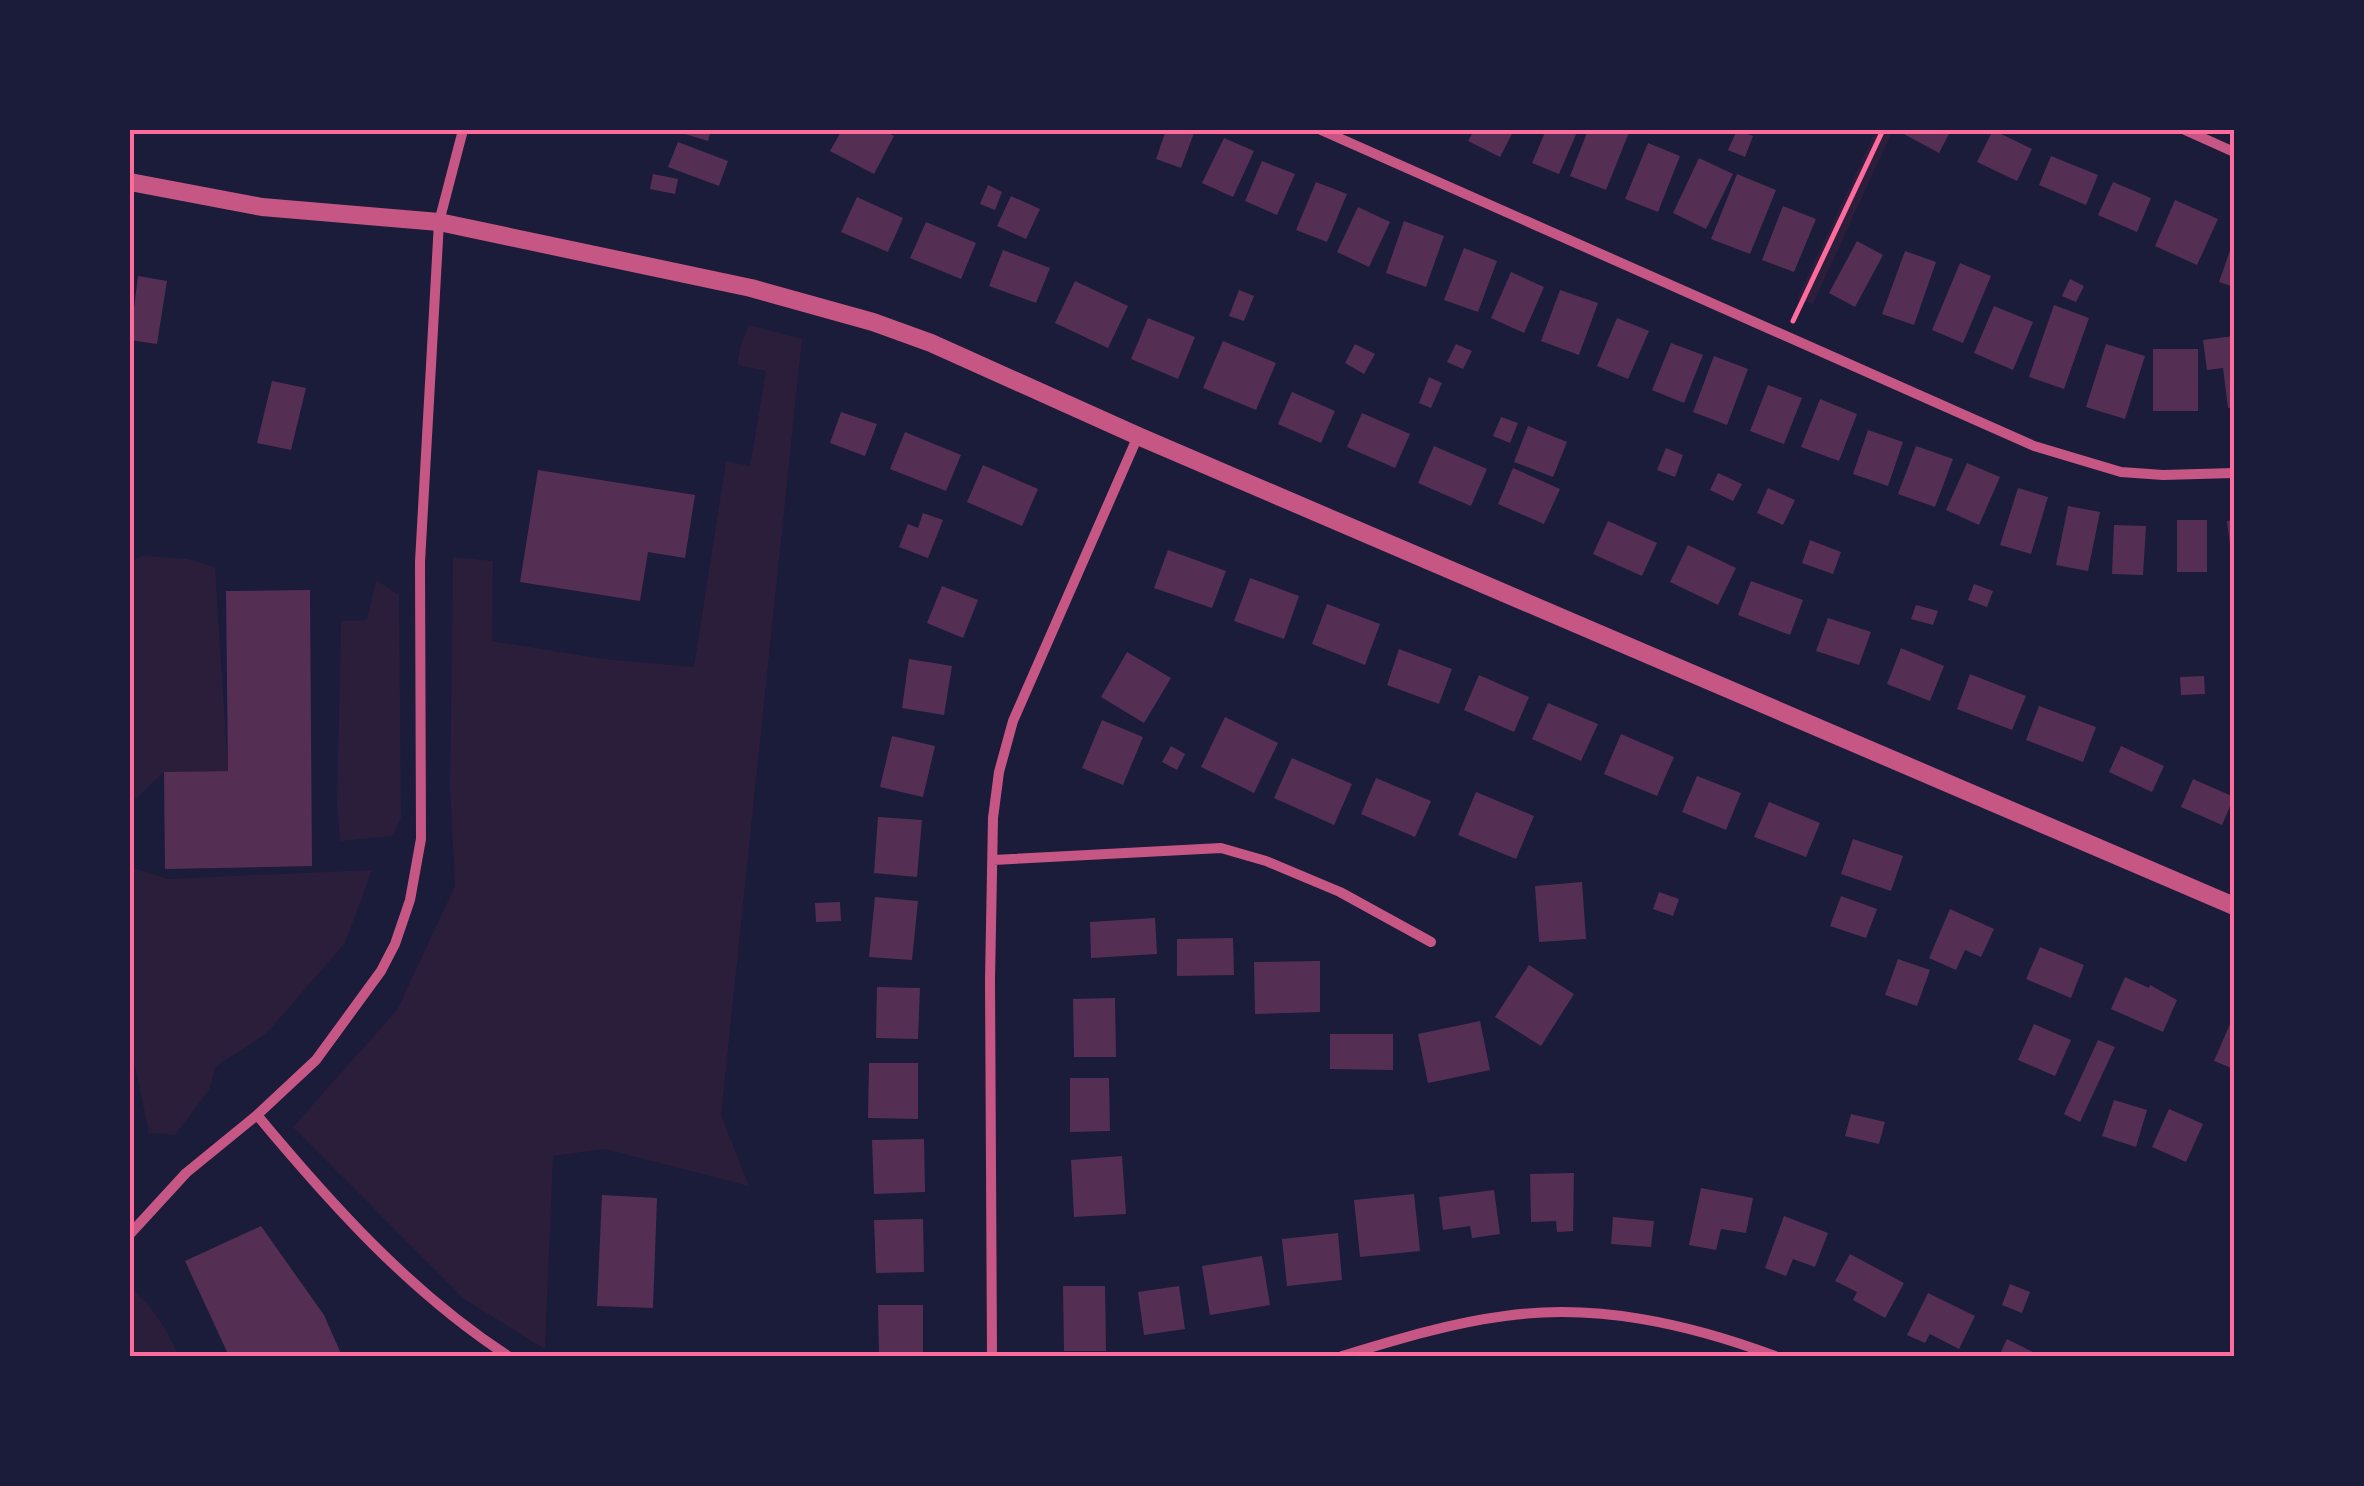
<svg xmlns="http://www.w3.org/2000/svg" width="2364" height="1486" viewBox="0 0 2364 1486" font-family="Commissioner,sans-serif">
  <style>
    .green { fill: #2a1e3b }
    .building { fill: #542f53 }
    .lines { fill: none; stroke-linecap: round; stroke-linejoin: round }
    .path { stroke: #ff6b9d; stroke-width: 5 }
    .minor { stroke: #c65784; stroke-width: 10 }
    .tertiary { stroke: #c65784; stroke-width: 18 }
    .neatline { fill: none; stroke: #ff6b9d; stroke-width: 4 }
  </style>
  <rect width="100%" height="100%" fill="#1b1b3a"/>
  <path class="green" d="M1876,130H1893L1813,304L1797,299Z
    M749,325L802,339L721,1115L749,1186L605,1149L553,1156L545,1349L464,1299L293,1127L397,1010L455,886L450,788L453,557L493,561L492,641L603,659L694,667L726,461L750,466L766,371L737,365L741,344Z
    M143,556L188,559L215,567L228,771L164,772L130,804V561Z
    M376,580L399,595L401,818L392,836L340,841L337,804L341,621L367,620Z
    M130,867L168,879L372,870L345,943L266,1034L216,1066L209,1090L175,1135L149,1133L130,1042Z
    M130,1287C151,1305 168,1329 178,1356H130Z"/>
  <path class="building" d="M672,130H711L708,141Z
    M842,130H882L894,136L874,174L830,151Z
    M1166,130H1195L1181,168L1156,159Z
    M1474,130H1514L1500,157L1468,141Z
    M1546,130H1578L1559,174L1532,163Z
    M1588,130H1630L1606,190L1570,176Z
    M1737,130L1753,136L1745,157L1728,150Z
    M1906,130H1951L1939,153L1904,134Z
    M1993,130L2032,149L2017,181L1977,162Z
    M1224,138L1254,151L1233,197L1202,183Z
    M678,142L728,161L719,186L668,167Z
    M1648,143L1680,156L1658,212L1625,199Z
    M2051,156L2098,175L2086,205L2039,185Z
    M1699,158L1733,174L1706,229L1673,213Z
    M1262,161L1295,174L1277,215L1245,201Z
    M653,174L678,179L675,194L650,189Z
    M1737,174L1776,190L1750,254L1711,239Z
    M1316,182L1347,194L1327,242L1296,230Z
    M2113,182L2151,198L2137,232L2098,215Z
    M988,185L1002,192L995,210L980,204Z
    M1011,196L1040,209L1026,239L997,226Z
    M857,197L903,218L888,252L841,232Z
    M2175,200L2218,219L2197,265L2155,246Z
    M1783,206L1816,219L1794,272L1762,260Z
    M1358,207L1390,222L1369,267L1337,252Z
    M1404,221L1444,236L1426,287L1386,273Z
    M926,222L976,243L961,279L910,258Z
    M2234,239V287L2219,282Z
    M1857,241L1883,255L1855,307L1829,293Z
    M1464,248L1497,261L1478,312L1444,300Z
    M1003,250L1050,268L1036,303L989,286Z
    M1905,251L1936,262L1914,325L1882,314Z
    M1960,263L1991,276L1963,343L1932,330Z
    M1511,272L1544,287L1524,333L1491,318Z
    M138,276L167,281L157,344L130,340Z
    M2070,279L2084,286L2076,302L2062,296Z
    M1075,281L1128,306L1108,348L1055,323Z
    M1239,290L1254,296L1244,321L1229,316Z
    M1560,290L1598,303L1579,355L1541,341Z
    M2054,305L2089,318L2064,389L2029,377Z
    M1994,306L2033,322L2013,370L1974,353Z
    M1148,318L1195,337L1178,379L1131,359Z
    M1617,318L1649,331L1628,379L1597,366Z
    M2234,336V407L2228,408L2223,368L2207,370L2203,340Z
    M1223,341L1276,363L1256,410L1203,388Z
    M1671,343L1703,355L1684,403L1652,390Z
    M1355,344L1375,354L1364,374L1345,363Z
    M1456,344L1472,351L1463,369L1447,362Z
    M2106,344L2145,356L2125,419L2086,407Z
    M2153,349H2198V411H2153Z
    M1714,356L1748,369L1727,425L1693,412Z
    M1429,377L1442,383L1431,408L1419,403Z
    M272,381L306,388L291,450L257,443Z
    M1768,385L1802,398L1784,444L1750,431Z
    M1292,392L1335,411L1321,443L1278,424Z
    M1820,399L1857,414L1839,461L1801,447Z
    M841,412L877,424L865,456L830,443Z
    M1362,413L1410,434L1395,468L1347,447Z
    M1501,417L1518,423L1510,443L1493,436Z
    M1528,426L1567,442L1553,477L1514,462Z
    M1868,430L1903,442L1888,486L1853,474Z
    M905,432L961,455L946,491L890,469Z
    M1434,446L1487,469L1471,506L1418,483Z
    M1916,446L1953,459L1935,507L1898,494Z
    M1666,448L1683,455L1675,477L1657,470Z
    M1967,463L2000,477L1979,525L1946,510Z
    M983,465L1038,489L1022,526L967,502Z
    M1513,468L1560,489L1544,524L1498,504Z
    M538,470L695,495L685,558L648,552L640,601L520,582Z
    M1718,473L1742,484L1733,501L1710,490Z
    M1768,488L1795,500L1783,525L1757,513Z
    M2018,488L2048,497L2031,554L2000,545Z
    M2068,506L2100,512L2088,571L2056,565Z
    M923,513L943,520L928,558L899,547L908,524L918,528Z
    M2177,520H2207V572H2177Z
    M2234,520V560H2232L2227,521Z
    M1608,521L1657,543L1642,576L1593,554Z
    M2114,525L2146,526L2143,575L2112,574Z
    M1810,540L1841,552L1833,574L1802,563Z
    M1688,545L1736,568L1718,605L1670,582Z
    M1168,550L1226,571L1212,608L1154,588Z
    M1250,578L1299,596L1284,639L1234,621Z
    M1751,581L1803,600L1790,635L1738,615Z
    M1974,584L1993,591L1987,607L1968,600Z
    M942,586L978,600L963,638L927,623Z
    M310,590L312,866L165,869L164,772L228,771L226,591Z
    M1327,604L1380,624L1365,665L1312,644Z
    M1916,605L1938,611L1933,625L1911,619Z
    M1828,618L1871,632L1859,665L1816,651Z
    M1901,648L1944,666L1930,701L1887,684Z
    M1399,649L1452,669L1439,704L1387,685Z
    M1127,652L1171,678L1144,723L1101,697Z
    M909,659L952,666L944,715L902,708Z
    M1970,674L2026,696L2012,730L1957,709Z
    M1479,675L1529,697L1514,732L1464,710Z
    M2204,676L2205,694L2181,695L2180,677Z
    M1548,703L1598,724L1581,761L1532,739Z
    M2039,706L2096,727L2083,762L2026,740Z
    M1225,717L1278,743L1254,793L1201,767Z
    M1102,720L1143,737L1123,785L1082,768Z
    M1621,734L1674,757L1657,796L1604,774Z
    M892,736L935,746L923,797L880,787Z
    M1171,746L1185,754L1177,770L1162,762Z
    M2121,746L2164,766L2152,792L2109,772Z
    M1292,758L1352,784L1334,825L1274,798Z
    M1697,776L1741,793L1726,830L1682,812Z
    M1376,778L1431,801L1415,837L1361,814Z
    M2193,779L2234,797L2222,825L2181,807Z
    M1476,792L1534,816L1516,859L1458,835Z
    M1769,802L1820,823L1806,857L1754,837Z
    M878,817L922,820L917,877L874,873Z
    M1853,839L1903,856L1891,891L1841,874Z
    M1582,882L1586,939L1539,942L1535,886Z
    M1659,892L1679,899L1673,916L1653,909Z
    M1841,896L1877,909L1866,938L1830,926Z
    M875,897L918,901L912,960L869,957Z
    M840,902L841,921L816,922L815,903Z
    M1950,909L1994,929L1981,957L1965,950L1956,970L1929,958Z
    M1155,918L1157,954L1091,958L1090,922Z
    M1233,938L1234,975L1177,976V939Z
    M2040,947L2084,965L2071,998L2026,979Z
    M1898,959L1930,970L1917,1006L1885,995Z
    M1320,961V1012L1255,1014L1254,962Z
    M1529,965L1574,994L1541,1046L1495,1017Z
    M2125,977L2149,988L2150,985L2177,1000L2163,1032L2111,1009Z
    M877,987L920,988L918,1039L876,1038Z
    M1115,998L1116,1057H1074L1073,999Z
    M1480,1021L1490,1070L1428,1083L1418,1034Z
    M2034,1024L2071,1040L2055,1076L2018,1060Z
    M2230,1024L2234,1026V1069L2214,1061Z
    M1330,1034H1393V1070L1330,1069Z
    M2098,1040L2115,1047L2080,1122L2064,1114Z
    M869,1063H918V1119L868,1118Z
    M1070,1078H1109L1110,1131L1070,1132Z
    M2114,1100L2147,1110L2136,1147L2102,1136Z
    M2169,1109L2203,1124L2186,1162L2152,1147Z
    M1851,1114L1885,1122L1879,1144L1845,1136Z
    M924,1139L925,1192L874,1194L872,1140Z
    M1122,1156L1126,1214L1074,1217L1071,1160Z
    M1574,1173L1573,1231L1557,1232L1556,1221L1531,1222L1530,1174Z
    M1701,1188L1753,1198L1746,1233L1721,1229L1716,1250L1689,1245Z
    M1494,1190L1500,1234L1472,1238L1470,1226L1443,1230L1439,1197Z
    M1414,1194L1420,1251L1360,1257L1354,1200Z
    M602,1195L657,1198L653,1308L597,1306Z
    M1784,1216L1828,1233L1815,1267L1793,1259L1786,1276L1765,1268Z
    M1613,1217L1654,1221L1651,1247L1611,1244Z
    M923,1219L924,1272L876,1273L874,1220Z
    M261,1226L324,1315L342,1356H229L185,1261Z
    M1338,1233L1342,1280L1287,1286L1282,1239Z
    M1850,1254L1904,1283L1885,1318L1853,1300L1857,1292L1835,1281Z
    M1262,1256L1270,1305L1210,1315L1202,1266Z
    M2010,1284L2030,1292L2022,1313L2002,1305Z
    M1063,1286H1105L1106,1351H1064Z
    M1179,1286L1185,1329L1144,1335L1138,1292Z
    M1928,1293L1975,1316L1959,1349L1930,1334L1925,1343L1907,1335Z
    M878,1305H923V1352L879,1353Z
    M2007,1339L2041,1356H1999Z"/>
  <g class="lines">
    <path class="path" d="M1793,321L1883,130"/>
    <path class="minor" d="M1321,130L2034,446L2121,472L2163,475L2234,473
      M2185,130L2234,152
      M993,860L1221,848L1266,861L1340,892L1431,942
      M257,1115C331,1204 410,1292 508,1356
      M130,1234L186,1173L257,1115L316,1060L381,971L395,944L410,900L421,839L420,562L439,222L463,130
      M992,1356L990,980L993,818L999,772L1013,721L1138,436
      M1342,1356C1395,1340 1450,1323 1505,1316C1597,1303 1689,1324 1775,1356"/>
    <path class="tertiary" d="M130,182L262,207L439,222L751,288L873,322L931,343L1138,436L2234,906"/>
  </g>
  <rect width="2364" height="1486" fill="none" stroke="#1b1b3a" stroke-width="265"/>
  <rect x="132" y="132" width="2100" height="1222" class="neatline"/>
</svg>
